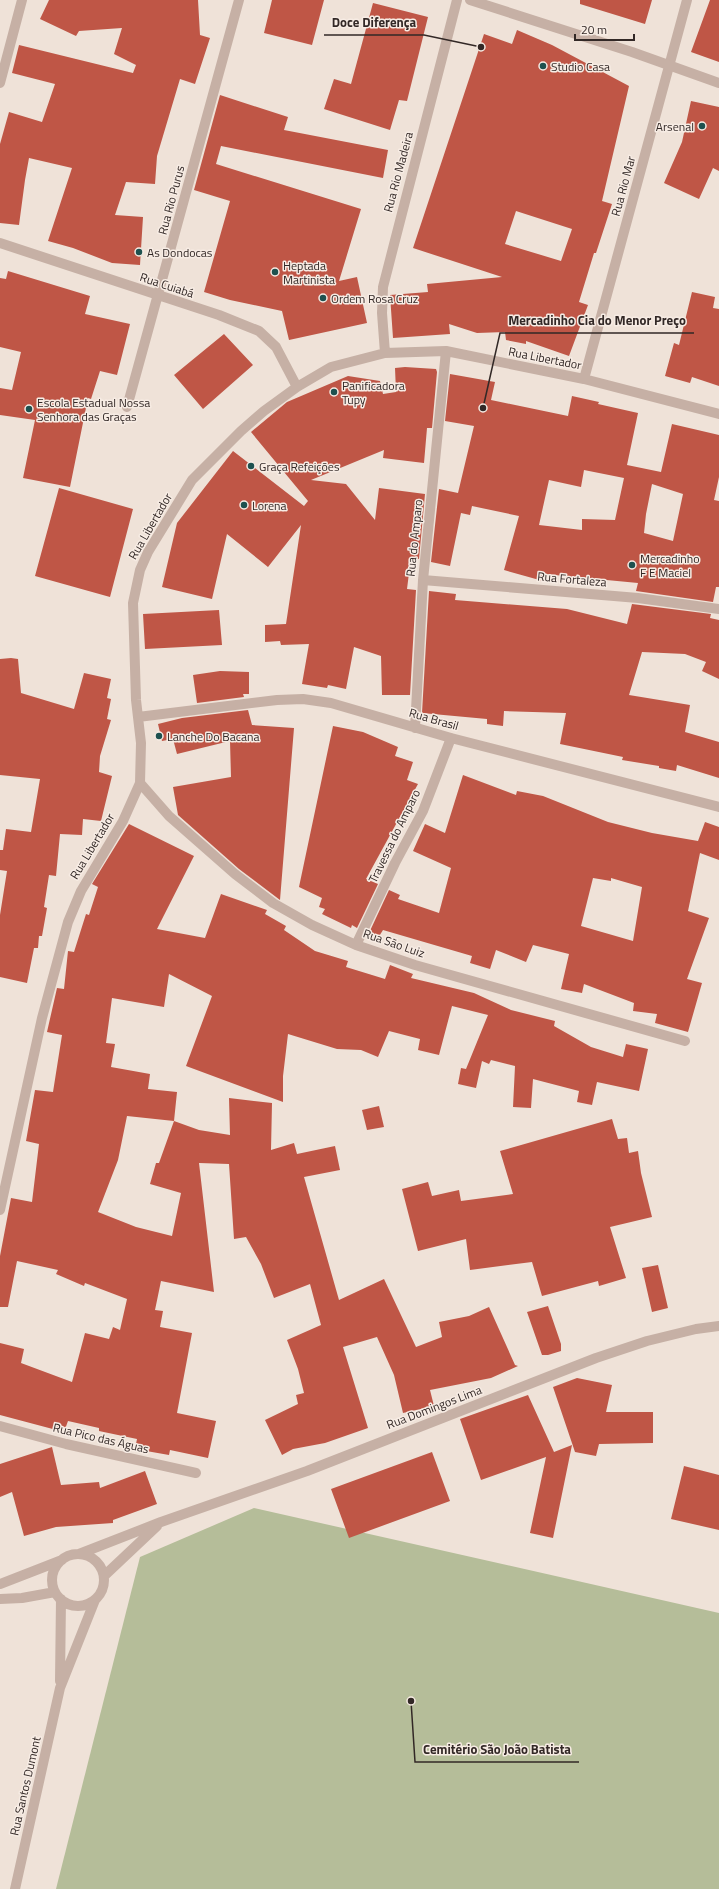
<svg xmlns="http://www.w3.org/2000/svg" width="719" height="1889" viewBox="0 0 719 1889" font-family="'Titillium Web',sans-serif">
  <style>
    .green { fill: #b5bd99 }
    .building { fill: #bf5646; fill-rule: evenodd }
    .lines { fill: none; stroke-linecap: round; stroke-linejoin: round }
    .minor { stroke: #c6b0a5; stroke-width: 10 }
    .tertiary { stroke: #c6b0a5; stroke-width: 10 }
    .poi-dot { fill: #1e514f; stroke: #f7ece4; stroke-width: 1.5 }
    .labels { text-anchor: middle; dominant-baseline: central; stroke-width: 3; stroke-linejoin: round; paint-order: stroke }
    .poi-label { font-size: 12px; fill: #322826; stroke: #f7ece4; text-anchor: start }
    .street-label { font-size: 12px; fill: #322826; stroke: #f7ece4 }
    .leader { fill: none; stroke: #322826; stroke-width: 1.5 }
    .callout-dot { fill: #322826; stroke: #f7ece4; stroke-width: 1.5 }
    .callout-label { font-size: 13px; text-anchor: middle; font-weight: bold; fill: #322826; stroke: #f7ece4; stroke-width: 3; stroke-linejoin: round; paint-order: stroke }
  </style>
  <rect width="100%" height="100%" fill="#efe2d8"/>
  <path class="green" d="M254,1508L719,1613V1889H56L140,1557Z"/>
  <path class="building" d="M49,0H198L200,35L210,38L195,84L180,79L157,156L155,184L126,182L115,215L143,217L140,265L112,263L73,248L48,241L72,168L29,158L25,180L19,225L0,223V144L9,112L42,122L55,84L12,73L19,45L133,73L136,65L114,54L122,28L79,31L76,36L40,19Z
    M272,0H324L312,45L264,33Z
    M580,0H652L645,24L580,4Z
    M710,0H719V62L691,52Z
    M373,3L428,17L407,101L399,100L390,130L324,109L334,79L351,84Z
    M517,30L552,45L629,86L602,201L612,204L596,253H594L579,302L588,305L569,356L526,341V344L506,340L505,332L477,333L449,324L450,334L393,338L390,295L428,292L427,284L502,277L413,248L484,34L512,44ZM516,211L572,229L561,261L505,244Z
    M220,95L288,117L284,130L388,150L383,178L221,146L216,164L361,209L339,281L357,277L367,323L289,340L282,311L230,300L204,292L230,201L194,190Z
    M691,101L719,107V171L713,168L699,199L664,183L682,142Z
    M8,271L90,296L85,314L130,324L117,375L100,371L91,399L88,398L70,487L23,478L35,420L0,415V388L12,390L21,352L0,347V278L6,279Z
    M692,292L715,297L713,308L719,309V386L692,377L690,383L665,376L674,343L679,345Z
    M224,334L253,365L203,409L174,375Z
    M405,367L436,369L437,372L432,428H427L424,463L383,458L384,450L311,480L346,484L375,520L379,488L425,494L419,559L411,557L407,589L416,590L410,695H382L381,656L354,647L346,689L328,685L327,688L302,684L309,644L281,645L280,641L265,642V625L286,624L301,525L268,567L227,534L212,599L162,587L177,523L233,451L304,506L308,501L251,432L287,402L348,376L380,381L383,394L396,392L395,368Z
    M450,374L495,382L491,400L568,416L572,396L599,402L598,404L638,413L627,465L661,472L672,424L719,435V477L714,500L719,501V587H716L713,602L636,591L638,583L544,574L543,581L504,570L519,516L472,506L470,515L461,513L450,566L431,562L439,489L458,493L474,426L445,421ZM584,470L624,478L615,520L582,519V530L539,525L549,480L581,487ZM652,484L683,494L673,541L644,533L646,514Z
    M59,488L133,509L110,597L35,576Z
    M429,591L456,594L455,600L567,609L627,624L632,604L711,614L710,618L719,620V679L702,671L706,662L685,654L642,652L629,695L690,705L685,732L719,742V778L677,765L676,771L659,768V766L622,760L623,757L560,744L566,713L504,711L503,726L487,724V719L422,713Z
    M219,610L222,645L145,649L143,614Z
    M11,658L18,659L21,693L74,709L84,673L111,679L107,698L111,699L107,719L111,720L100,756L99,772L112,776L101,821L83,819L82,835L60,834L56,876L49,875L44,907L47,908L42,936H39L38,948H34L27,983L0,977V915L7,871L0,870V850H3L6,829L31,832L40,779L0,775V659Z
    M220,671L249,672V694H243L244,697L197,703L193,675Z
    M248,710L252,725L294,728L280,900L239,869L178,815L173,787L231,777L230,741L177,754L173,739L162,741L158,724L182,718Z
    M333,726L363,732L398,747L395,756L413,762L407,780L418,784L366,879L378,884L357,928L352,925L351,928L322,914L325,909L319,907L322,898L299,887Z
    M463,775L516,795L517,791L543,796L608,822L652,833L698,841L705,822L719,827V860L700,853L688,911L709,918L687,979L702,983L688,1032L655,1023L657,1014L633,1011L634,1003L584,984L582,993L561,989L569,954L533,945L526,962L496,950L490,969L470,963L472,956L383,930L378,938L369,933L389,890L400,895L398,899L439,913L451,868L413,851L425,824L445,833ZM593,878L611,881V878L642,887L633,941L581,926Z
    M129,824L194,856L157,929L205,938L221,894L267,910L265,914L286,926L284,930L315,951L348,961L346,967L385,979L390,965L413,974L411,978L474,993L511,1010L555,1021L554,1026L591,1047L623,1057L626,1044L648,1049L639,1091L597,1082L592,1105L577,1102L579,1091L533,1079L531,1108L513,1107L515,1066L491,1060L489,1064L482,1061L476,1088L458,1084L461,1068L466,1069L488,1015L452,1006L439,1055L418,1050L420,1039L389,1031L378,1057L361,1050L337,1049L288,1034L283,1076V1102L186,1066L212,996L169,974L164,1007L112,998L106,1043L115,1044L111,1067L150,1074L148,1089L177,1092L174,1121L199,1130L230,1135L229,1098L272,1103L271,1150L294,1143L297,1154L335,1146L340,1170L304,1177L339,1300L384,1279L416,1347L442,1337L439,1322L469,1316L489,1307L515,1365L518,1366L491,1378L430,1390L434,1406L403,1413L394,1375L377,1337L343,1347L368,1428L325,1443L293,1449L282,1455L265,1420L298,1404L296,1395L304,1393L298,1369L287,1340L321,1325L310,1284L274,1298L261,1264L246,1237L234,1239L229,1164L199,1163L214,1292L161,1281L155,1310L163,1311L160,1327L192,1333L177,1413L216,1421L208,1458L170,1450L169,1455L135,1449L137,1439L99,1431V1428L68,1421L64,1432L0,1415V1343L24,1349L21,1363L72,1382L85,1333L109,1339L113,1327L120,1330L127,1299L85,1283L84,1286L56,1274L58,1270L17,1261L8,1307H0V1256L11,1198L32,1202L39,1144L26,1141L35,1090L53,1092L62,1035L47,1032L57,988L64,989L68,951L74,952L86,914L89,915L98,887L92,884ZM127,1116L174,1121L159,1163H156L150,1184L181,1193L172,1236L136,1227L98,1212L118,1160Z
    M379,1106L384,1127L367,1130L362,1110Z
    M612,1119L618,1139L627,1138L629,1153L638,1151L641,1173L652,1217L610,1227L626,1278L599,1286L598,1281L542,1296L532,1262L470,1270L466,1239L418,1251L402,1189L428,1182L432,1196L459,1190L461,1201L513,1194L500,1151Z
    M658,1265L668,1308L652,1312L642,1268Z
    M548,1306L561,1344V1351L548,1355H542L527,1312Z
    M577,1378L612,1385L606,1412H653V1443L599,1444L596,1456L575,1452L553,1387Z
    M528,1395L554,1452L572,1445L553,1538L530,1533L546,1457L481,1480L460,1419Z
    M52,1447L61,1485L99,1482L100,1488L145,1471L157,1504L113,1520V1523L56,1527L24,1536L12,1492L0,1497V1464Z
    M432,1452L450,1501L349,1538L331,1489Z
    M684,1466L719,1475V1530L671,1519Z"/>
  <g class="lines">
    <path class="minor" d="M0,83L22,0
      M0,243L219,315L259,331L276,347L297,387
      M385,353L382,313L383,287L457,0
      M584,379L687,0
      M127,407L239,0
      M423,580L638,598L719,609
      M138,717L277,700L303,699L331,703L451,738L719,807
      M415,728L423,580L446,351
      M140,783L169,816L235,874L273,903L312,925L356,945L415,965L685,1041
      M356,945L395,863L423,811L451,738
      M0,1210L42,1018L68,922L81,891L123,821L140,783L141,743L136,700L133,603L140,570L148,552L192,480L241,431L264,411L297,387L331,367L385,353L446,351L584,379L719,414
      M0,1426L66,1444L196,1473
      M79,1554L161,1522L307,1471L596,1358L647,1341L696,1329L719,1326
      M52 1580a26 26 0 1 1 52 0a26 26 0 1 1-52 0Z
      M104,1576L157,1526
      M0,1584L62,1560
      M0,1599L22,1598L55,1592
      M60,1681L61,1599
      M15,1889L60,1688L95,1600"/>
    <path class="tertiary" d="M470,0L632,52L719,83"/>
  </g>
  <g class="poi-dot">
    <circle cx="543" cy="66" r="4"/>
    <circle cx="702" cy="126" r="4"/>
    <circle cx="139" cy="252" r="4"/>
    <circle cx="275" cy="272" r="4"/>
    <circle cx="323" cy="298" r="4"/>
    <circle cx="334" cy="392" r="4"/>
    <circle cx="29" cy="409" r="4"/>
    <circle cx="251" cy="466" r="4"/>
    <circle cx="244" cy="505" r="4"/>
    <circle cx="632" cy="565" r="4"/>
    <circle cx="159" cy="736" r="4"/>
  </g>
  <g class="labels">
    <g class="poi-label">
      <text x="551" y="66">Studio Casa</text>
      <text x="694" y="126" text-anchor="end">Arsenal</text>
      <text x="147" y="252">As Dondocas</text>
      <text x="283" y="265">Heptada<tspan x="283" dy="14">Martinista</tspan></text>
      <text x="331" y="298">Ordem Rosa Cruz</text>
      <text x="342" y="385">Panificadora<tspan x="342" dy="14">Tupy</tspan></text>
      <text x="37" y="402">Escola Estadual Nossa<tspan x="37" dy="14">Senhora das Graças</tspan></text>
      <text x="259" y="466">Graça Refeições</text>
      <text x="252" y="505">Lorena</text>
      <text x="640" y="558">Mercadinho<tspan x="640" dy="14">F E Maciel</tspan></text>
      <text x="167" y="736">Lanche Do Bacana</text>
    </g>
    <g class="street-label">
      <text transform="translate(398 172) rotate(-75)">Rua Rio Madeira</text>
      <text transform="translate(623 186) rotate(-75)">Rua Rio Mar</text>
      <text transform="translate(171 200) rotate(-75)">Rua Rio Purus</text>
      <text transform="translate(167 285) rotate(18)">Rua Cuiabá</text>
      <text transform="translate(545 358) rotate(11)">Rua Libertador</text>
      <text transform="translate(150 526) rotate(-60)">Rua Libertador</text>
      <text transform="translate(414 538) rotate(-84)">Rua do Amparo</text>
      <text transform="translate(572 579) rotate(5)">Rua Fortaleza</text>
      <text transform="translate(434 719) rotate(16)">Rua Brasil</text>
      <text transform="translate(394 836) rotate(-64)">Travessa do Amparo</text>
      <text transform="translate(92 846) rotate(-59)">Rua Libertador</text>
      <text transform="translate(394 943) rotate(19)">Rua São Luiz</text>
      <text transform="translate(434 1407) rotate(-21)">Rua Domingos Lima</text>
      <text transform="translate(101 1438) rotate(13)">Rua Pico das Águas</text>
      <text transform="translate(25 1786) rotate(-77)">Rua Santos Dumont</text>
    </g>
  </g>
  <path class="leader" d="M481 47L424 35H324M483 408L500 333H694M411 1701L415 1762H579"/>
  <g class="callout-dot">
    <circle cx="481" cy="47" r="4"/>
    <circle cx="483" cy="408" r="4"/>
    <circle cx="411" cy="1701" r="4"/>
  </g>
  <g class="callout-label">
    <text x="374" y="27">Doce Diferença</text>
    <text x="597" y="325">Mercadinho Cia do Menor Preço</text>
    <text x="497" y="1754">Cemitério São João Batista</text>
  </g>
  <path d="M575 34v6h59v-6" fill="none" stroke="#322826" stroke-width="2"/>
  <text x="581" y="34" font-size="12" fill="#322826" stroke="#f7ece4" stroke-width="3" paint-order="stroke">20 m</text>
</svg>
